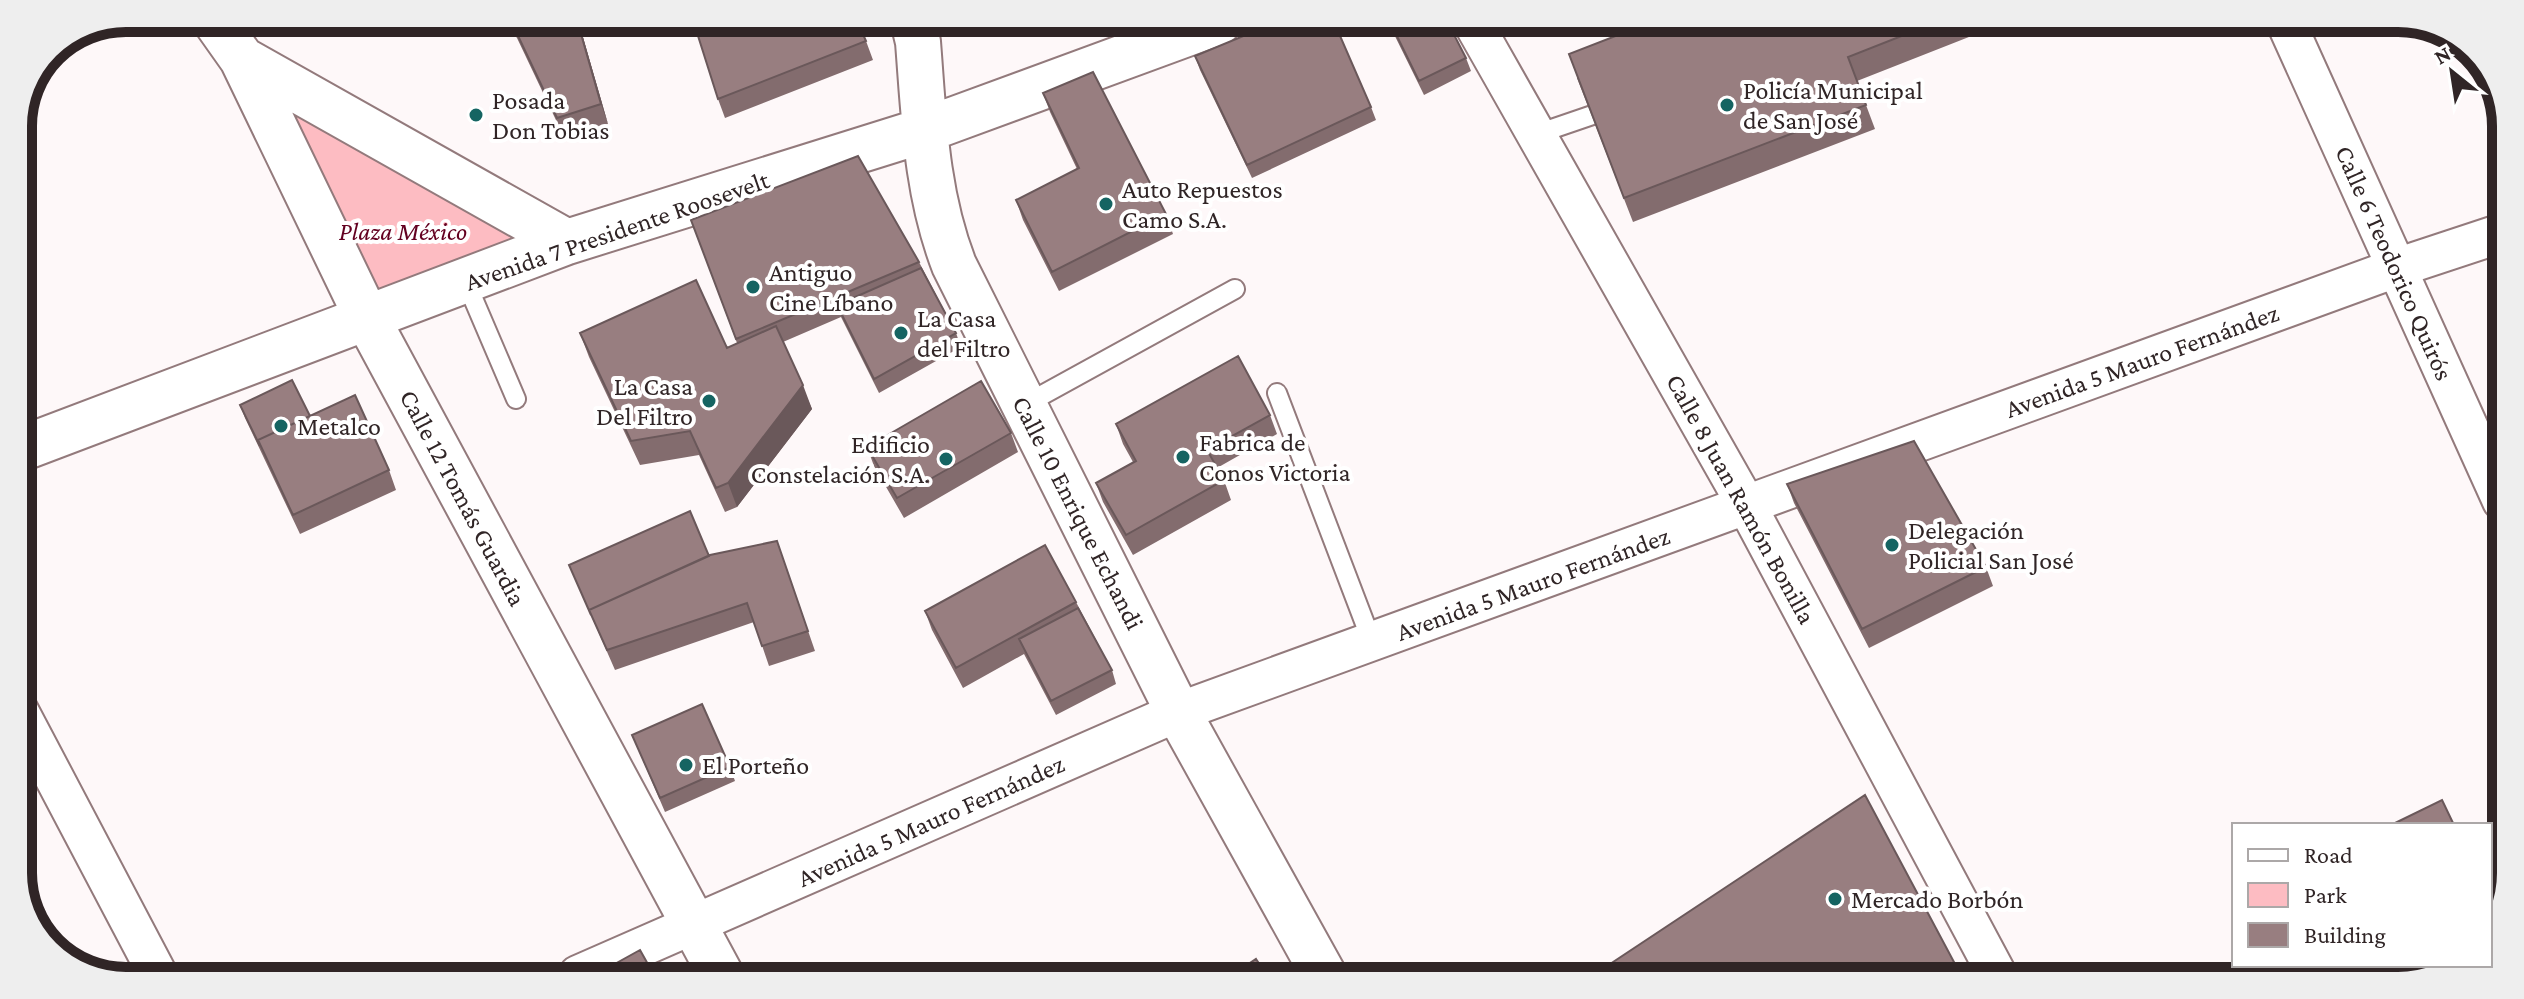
<svg xmlns="http://www.w3.org/2000/svg" width="2524" height="999" viewBox="0 0 2524 999" font-family="'Crimson Pro',serif">
  <style>
    .park { fill: #fdbcc2 }
    .lines { fill: none; stroke-linecap: round; stroke-linejoin: round }
    .service-casing { stroke: #937a7c; stroke-width: 22 }
    .minor-casing { stroke: #937a7c; stroke-width: 42 }
    .tertiary-casing { stroke: #937a7c; stroke-width: 48 }
    .service { stroke: #fff; stroke-width: 18 }
    .minor { stroke: #fff; stroke-width: 38 }
    .tertiary { stroke: #fff; stroke-width: 44 }
    .wall { fill: #836c6e }
    .shaded-wall { fill: #6a585a }
    .building { fill: #987e80; stroke: #6a585a; stroke-width: 2 }
    .poi-dot { fill: #156462; stroke: #fff; stroke-width: 3 }
    .labels { text-anchor: middle; dominant-baseline: central; stroke-width: 8; stroke-linejoin: round; paint-order: stroke }
    .poi-label { font-size: 26px; fill: #302526; stroke: #fff; text-anchor: start }
    .park-label { font-size: 26px; font-style: italic; fill: #630020; stroke: #fff }
    .street-label { font-size: 26px; fill: #302526; stroke: #fff }
    .rim { fill: none; stroke: #302526; stroke-width: 10 }
  </style>
  <rect width="100%" height="100%" fill="#fef8f9"/>
  <path class="park" d="M242,59L567,242L368,320Z"/>
  <g class="lines">
    <g class="service-casing">
      <path id="service" d="M1537,134L1613,108
        M466,282L516,399
        M1277,393L1372,642
        M1024,405L1235,289"/>
    </g>
    <g class="minor-casing">
      <path id="minor" d="M1473,23L1747,506L2000,980
        M2287,25L2502,501
        M18,709L157,973
        M578,975L1178,712L2396,268L2505,232"/>
    </g>
    <g class="tertiary-casing">
      <path id="tertiary" d="M213,18L242,59L368,320L721,975
        M913,21L918,42C924,118 926,193 954,265L1178,712L1325,977
        M242,59L567,242
        M18,450L567,242L925,130L1219,22"/>
    </g>
    <use href="#service" class="service"/>
    <use href="#minor" class="minor"/>
    <use href="#tertiary" class="tertiary"/>
  </g>
  <path class="wall" d="M254,18L290,19L275,37L256,23Z
    M502,19L578,20L608,124L564,137L517,38Z
    M1388,22L1448,23L1466,58L1471,71L1424,95Z
    M1649,23L2002,24L1857,81L1875,129L1633,222L1577,78Z
    M866,41L873,60L725,118L718,99Z
    M1195,56L1371,107L1376,120L1252,178L1200,70Z
    M1043,93L1166,214L1173,234L1059,291L1023,220L1016,200L1077,169L1050,112Z
    M691,220L919,262L956,333L961,347L879,393L841,317L783,342L812,409L737,507L725,512L699,455L640,465L589,357L580,333L727,348L737,343Z
    M240,405L310,416L389,470L396,490L300,534L245,418Z
    M1270,415L1277,434L1217,468L1224,480L1231,500L1133,555L1103,502L1096,483L1133,462L1123,444L1116,424Z
    M1011,433L1018,452L904,518L874,466L867,447Z
    M1787,484L1986,567L1993,586L1869,648L1794,503Z
    M709,556L784,561L815,651L769,666L754,622L615,670L569,565Z
    M1076,602L1112,670L1116,684L1056,715L1024,654L963,688L932,630L925,611Z
    M632,735L730,767L735,781L665,812Z
    M2349,965H2451L2399,981H2357Z"/>
  <path class="shaded-wall" d="M268,18L290,19L275,37Z
    M577,20H578L608,124L601,104Z
    M803,385L812,409L737,507L728,483Z"/>
  <path class="building" d="M510,19L577,20L601,104L557,118Z
    M693,20L857,21L866,41L718,99Z
    M1277,22H1334L1371,107L1247,165L1195,56Z
    M1390,22L1448,23L1466,58L1419,81Z
    M1649,23L1932,24L1848,57L1866,105L1624,198L1569,54Z
    M1093,72L1166,214L1052,272L1016,200L1079,168L1043,93Z
    M858,156L919,262L736,339L691,220Z
    M921,268L956,333L874,379L837,305Z
    M696,280L727,348L776,326L803,385L728,483L716,488L690,431L631,441L580,333Z
    M1238,356L1270,415L1207,450L1224,480L1126,535L1096,483L1136,461L1116,424Z
    M292,380L310,416L258,440L260,446L240,405Z
    M981,381L1011,433L897,498L867,447Z
    M355,395L389,470L293,515L258,440Z
    M1914,441L1986,567L1862,629L1787,484Z
    M690,511L709,556L589,610L591,615L569,565Z
    M777,541L808,631L762,646L747,603L607,650L589,610L710,555Z
    M1045,545L1076,602L956,668L925,611Z
    M1078,608L1112,670L1051,701L1019,639Z
    M702,704L730,767L660,798L632,735Z
    M1865,795L1963,979L1589,978Z
    M2442,800L2454,825H2391Z
    M2499,835L2498,914L2490,924V839Z
    M640,950L654,975H595Z
    M1256,959L1268,977H1229Z
    M2352,965H2451L2399,981H2360Z"/>
  <g class="poi-dot">
    <circle cx="1727" cy="105" r="8"/>
    <circle cx="476" cy="115" r="8"/>
    <circle cx="1106" cy="204" r="8"/>
    <circle cx="753" cy="287" r="8"/>
    <circle cx="901" cy="333" r="8"/>
    <circle cx="709" cy="401" r="8"/>
    <circle cx="281" cy="426" r="8"/>
    <circle cx="1183" cy="457" r="8"/>
    <circle cx="946" cy="459" r="8"/>
    <circle cx="1892" cy="545" r="8"/>
    <circle cx="686" cy="765" r="8"/>
    <circle cx="1835" cy="899" r="8"/>
  </g>
  <g class="labels">
    <g class="poi-label">
      <text x="1743" y="90">Policía Municipal<tspan x="1743" dy="30">de San José</tspan></text>
      <text x="492" y="100">Posada<tspan x="492" dy="30">Don Tobias</tspan></text>
      <text x="1122" y="189">Auto Repuestos<tspan x="1122" dy="30">Camo S.A.</tspan></text>
      <text x="769" y="272">Antiguo<tspan x="769" dy="30">Cine Líbano</tspan></text>
      <text x="917" y="318">La Casa<tspan x="917" dy="30">del Filtro</tspan></text>
      <text x="693" y="386" text-anchor="end">La Casa<tspan x="693" dy="30">Del Filtro</tspan></text>
      <text x="297" y="426">Metalco</text>
      <text x="1199" y="442">Fabrica de<tspan x="1199" dy="30">Conos Victoria</tspan></text>
      <text x="930" y="444" text-anchor="end">Edificio<tspan x="930" dy="30">Constelación S.A.</tspan></text>
      <text x="1908" y="530">Delegación<tspan x="1908" dy="30">Policial San José</tspan></text>
      <text x="702" y="765">El Porteño</text>
      <text x="1851" y="899">Mercado Borbón</text>
    </g>
    <g class="park-label">
      <text x="403" y="231">Plaza México</text>
    </g>
    <g class="street-label">
      <text transform="translate(617 231) rotate(-19)">Avenida 7 Presidente Roosevelt</text>
      <text transform="translate(2394 263) rotate(66)">Calle 6 Teodorico Quirós</text>
      <text transform="translate(2142 361) rotate(-20)">Avenida 5 Mauro Fernández</text>
      <text transform="translate(463 498) rotate(62)">Calle 12 Tomás Guardia</text>
      <text transform="translate(1741 499) rotate(61)">Calle 8 Juan Ramón Bonilla</text>
      <text transform="translate(1078 513) rotate(63)">Calle 10 Enrique Echandi</text>
      <text transform="translate(1533 584) rotate(-20)">Avenida 5 Mauro Fernández</text>
      <text transform="translate(931 821) rotate(-24)">Avenida 5 Mauro Fernández</text>
    </g>
  </g>
  <path d="M0 0H2524V999H0ZM126 32H2398A94 94 0 0 1 2492 126V873A94 94 0 0 1 2398 967H126A94 94 0 0 1 32 873V126A94 94 0 0 1 126 32Z" fill="#eee" fill-rule="evenodd"/>
  <path class="rim" d="M126 32H2398A94 94 0 0 1 2492 126V873A94 94 0 0 1 2398 967H126A94 94 0 0 1 32 873V126A94 94 0 0 1 126 32Z"/>
  <rect x="2232" y="823" width="260" height="144" fill="#ffffff" stroke="#aca8a8" stroke-width="2"/>
  <rect x="2248" y="849" width="40" height="12" fill="#ffffff" stroke="#aca8a8" stroke-width="2"/>
  <text x="2304" y="863" font-size="24" fill="#302526">Road</text>
  <rect x="2248" y="883" width="40" height="24" fill="#fdbcc2" stroke="#aca8a8" stroke-width="2"/>
  <text x="2304" y="903" font-size="24" fill="#302526">Park</text>
  <rect x="2248" y="923" width="40" height="24" fill="#987e80" stroke="#aca8a8" stroke-width="2"/>
  <text x="2304" y="943" font-size="24" fill="#302526">Building</text>
  <g transform="translate(2452 72) rotate(330)" stroke="#ffffff" stroke-width="6" paint-order="stroke">
  <path d="M0-6L14 30L0 20L-14 30Z" fill="#302526"/>
  <text y="-12" font-size="22" font-weight="bold" text-anchor="middle" fill="#302526">N</text>
  </g>
</svg>
